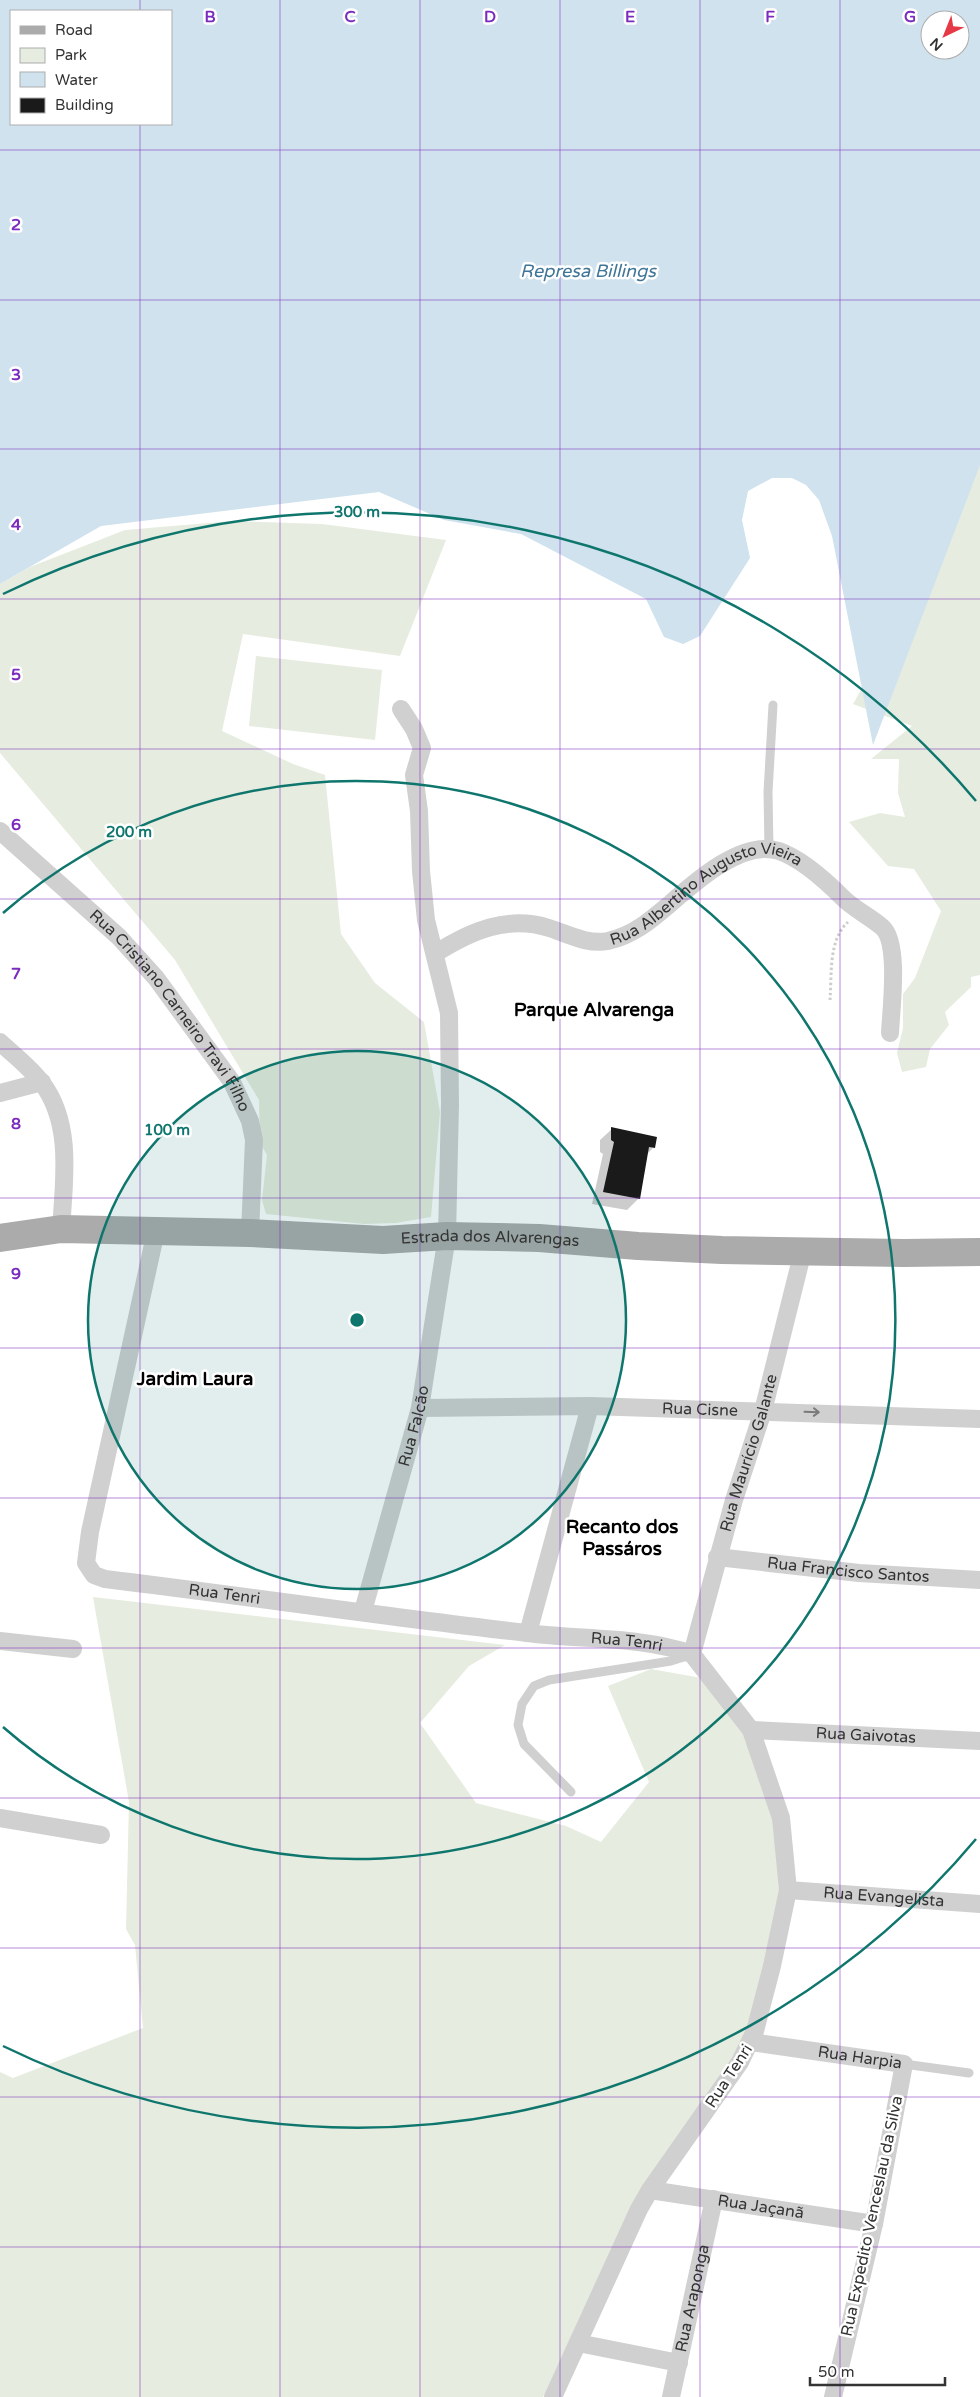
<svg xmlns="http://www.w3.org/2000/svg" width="980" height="2397" viewBox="0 0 980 2397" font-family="'Varela Round',sans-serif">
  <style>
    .green { fill: #e6ecdf }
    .water { fill: #cfe2ee; fill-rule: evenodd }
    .shadow { fill: #0003 }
    .building { fill: #1a1a1a }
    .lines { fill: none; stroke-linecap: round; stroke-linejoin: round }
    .path { stroke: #cdcdcd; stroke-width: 3; stroke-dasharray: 2.5 2.5; stroke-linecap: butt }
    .service { stroke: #d0d0d0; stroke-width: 9 }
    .minor { stroke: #d0d0d0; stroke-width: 18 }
    .primary { stroke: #ababab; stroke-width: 28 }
    .oneway { stroke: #7a7a7a }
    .grid { fill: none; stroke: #7b2cbf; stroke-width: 1; stroke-opacity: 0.55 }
    .ring { fill: none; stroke: #0f766e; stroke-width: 2.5 }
    .labels { text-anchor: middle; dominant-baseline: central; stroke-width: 5; stroke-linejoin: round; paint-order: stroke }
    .street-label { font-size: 16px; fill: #333; stroke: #fff }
    .water-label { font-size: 18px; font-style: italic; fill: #3f7597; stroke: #fff }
    .quarter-label { font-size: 19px; font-weight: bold; fill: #000; stroke: #fff }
    .grid-label { font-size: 16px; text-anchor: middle; font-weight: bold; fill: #7b2cbf; stroke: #fff; stroke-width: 5; stroke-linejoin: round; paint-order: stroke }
    .centre { fill: #0f766e; stroke: #fff; stroke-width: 2.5 }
    .ring-label { font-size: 15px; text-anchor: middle; font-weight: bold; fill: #0f766e; stroke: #fff; stroke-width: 5; stroke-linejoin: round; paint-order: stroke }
  </style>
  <rect width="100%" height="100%" fill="#fff"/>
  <path class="green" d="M980,451V975L971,977V987L945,1012L949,1025L930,1049L926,1067L902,1072L897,1053L903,1028V994L915,978L941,911L914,869L888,866L849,822L880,813L905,817L898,793L899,759H871L912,726L853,704L878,660Z
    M232,521L322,524L446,540L400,656L243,634L222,731L293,764L325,775L341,934L375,983L424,1022L440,1112L431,1217L396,1223L364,1224L266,1214L262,1200L267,1155L260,1143L259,1100L175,960L0,753V584L30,567L125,530Z
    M256,656L382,670L375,740L249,726Z
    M93,1597L505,1645L469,1666L420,1723L476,1803L566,1826L601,1842L649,1782L608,1686L651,1669L707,1679L746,1733L778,1834L784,1890L745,2043L639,2194L543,2397H0V2072L13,2078L143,2028L135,1945L126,1929L129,1802Z"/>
  <path class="water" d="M0,0H980V465L873,745L832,536L819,500L806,485L792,478H772L748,491L742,520L750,558L700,636L683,644L664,637L646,599L521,534L444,520L379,492L101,526L0,584ZM11,11H171V124H11ZM930,20H960V50H930Z"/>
  <path class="shadow" d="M612,1129L653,1148L646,1155L639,1198L627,1210L592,1204L603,1154L600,1152V1140Z"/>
  <path class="building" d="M611,1127L657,1137L655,1148L649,1147L640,1199L603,1192L614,1142L611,1140Z"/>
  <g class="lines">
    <path class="path" d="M830,1000C832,975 828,940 848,922"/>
    <path class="service" d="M769,849L768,792L773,705
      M571,1792L524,1744L518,1725L522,1704L534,1686L549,1680L671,1661L687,1656
      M904,2064L969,2073"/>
    <g class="minor">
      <path id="s1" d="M0,831L119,937L156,978L232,1082L250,1121L254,1140L250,1233"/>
      <path id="s2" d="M436,953C471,931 507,915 549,928C568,934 587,945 608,941C634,935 651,920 671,903C696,881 743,839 779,851C802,859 825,880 843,898C854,909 869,916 882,927C900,942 891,1010 890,1033"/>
      <path d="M0,1042C14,1055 31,1068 42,1083C73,1124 64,1181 61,1229"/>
      <path d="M0,1093L42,1082"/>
      <path id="s3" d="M156,1231L90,1532L86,1563L94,1575L105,1579C245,1596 386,1617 527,1633C581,1640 640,1636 692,1654L751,1730L781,1818L788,1890L772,1966L755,2031L740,2062L650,2190L639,2209L553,2397"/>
      <path id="s4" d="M420,1408L590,1406L980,1419"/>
      <path id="s5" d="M717,1557L859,1573L980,1580"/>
      <path id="s6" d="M363,1611L420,1408L447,1236L450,1104L449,1013L426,920L421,871L419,811L414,775L422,748L414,729L401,709"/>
      <path d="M528,1633L590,1406"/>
      <path d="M0,1641L73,1649"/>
      <path id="s7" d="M692,1654L734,1500L763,1411L803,1251"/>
      <path id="s8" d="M751,1730L980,1741"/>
      <path d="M0,1818L101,1835"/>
      <path id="s9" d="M788,1890L980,1904"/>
      <path id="s10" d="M751,2042L904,2064L874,2224L833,2397"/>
      <path id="s11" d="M650,2190L874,2224"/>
      <path d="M578,2343L679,2363"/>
      <path id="s12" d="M671,2397L714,2199"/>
    </g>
    <path class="primary" id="s13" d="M0,1238L61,1229L250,1233L383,1240L447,1236L539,1238L638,1246L722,1250L904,1253L980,1252"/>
  </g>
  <defs><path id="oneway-shaft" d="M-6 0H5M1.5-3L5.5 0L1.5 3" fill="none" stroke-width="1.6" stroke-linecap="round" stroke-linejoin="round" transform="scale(1.25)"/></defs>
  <use class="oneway" href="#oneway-shaft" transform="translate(812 1412) rotate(2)"/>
  <path class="grid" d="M140,0V11M280,0V2397M420,0V2397M560,0V2397M700,0V2397M840,0V2397M140,124V2397M0,150H980M0,300H980M0,449H980M0,599H980M0,749H980M0,899H980M0,1049H980M0,1198H980M0,1348H980M0,1498H980M0,1648H980M0,1798H980M0,1948H980M0,2097H980M0,2247H980"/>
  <circle cx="357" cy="1320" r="269" fill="#0f766e" fill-opacity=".12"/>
  <g class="ring">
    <circle cx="357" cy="1320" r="269"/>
    <path d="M3 913A539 539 0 1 1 3 1727"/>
    <path d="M976 1839A808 808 0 0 1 3 2046M3 594A808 808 0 0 1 976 801"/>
  </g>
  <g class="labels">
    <g class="street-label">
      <text stroke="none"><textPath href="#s2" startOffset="294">Rua Albertino Augusto Vieira</textPath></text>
      <text stroke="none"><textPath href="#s1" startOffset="249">Rua Cristiano Carneiro Travi Filho</textPath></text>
      <text stroke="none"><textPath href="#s13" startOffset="491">Estrada dos Alvarengas</textPath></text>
      <text stroke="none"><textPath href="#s4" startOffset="280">Rua Cisne</textPath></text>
      <text stroke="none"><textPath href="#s6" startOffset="192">Rua Falcão</textPath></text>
      <text stroke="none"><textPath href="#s7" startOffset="209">Rua Maurício Galante</textPath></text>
      <text stroke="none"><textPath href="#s5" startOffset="132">Rua Francisco Santos</textPath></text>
      <text stroke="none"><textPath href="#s3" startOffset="486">Rua Tenri</textPath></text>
      <text stroke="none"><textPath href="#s3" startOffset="891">Rua Tenri</textPath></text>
      <text stroke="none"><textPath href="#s8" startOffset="115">Rua Gaivotas</textPath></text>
      <text stroke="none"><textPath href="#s9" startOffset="96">Rua Evangelista</textPath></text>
      <text stroke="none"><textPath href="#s10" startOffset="110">Rua Harpia</textPath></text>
      <text transform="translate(729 2076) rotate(-57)">Rua Tenri</text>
      <text stroke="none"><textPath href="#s11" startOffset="112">Rua Jaçanã</textPath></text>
      <text transform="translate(872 2216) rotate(-78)">Rua Expedito Venceslau da Silva</text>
      <text stroke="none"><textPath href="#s12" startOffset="101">Rua Araponga</textPath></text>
    </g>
    <g class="water-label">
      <text x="588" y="271">Represa Billings</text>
    </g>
    <g class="quarter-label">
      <text x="594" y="1010">Parque Alvarenga</text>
      <text x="195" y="1379">Jardim Laura</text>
      <text x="622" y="1527">Recanto dos<tspan x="622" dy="22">Passáros</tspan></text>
    </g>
  </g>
  <g class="grid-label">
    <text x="210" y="22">B</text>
    <text x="350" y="22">C</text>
    <text x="490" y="22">D</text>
    <text x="630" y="22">E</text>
    <text x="770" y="22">F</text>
    <text x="910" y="22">G</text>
    <text x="16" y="230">2</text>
    <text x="16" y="380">3</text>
    <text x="16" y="530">4</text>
    <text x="16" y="680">5</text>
    <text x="16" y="830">6</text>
    <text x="16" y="979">7</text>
    <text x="16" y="1129">8</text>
    <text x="16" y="1279">9</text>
  </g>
  <circle cx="357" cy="1320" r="8" class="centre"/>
  <g class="ring-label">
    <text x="357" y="517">300 m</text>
    <text x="129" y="837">200 m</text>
    <text x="167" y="1135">100 m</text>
  </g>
  <rect x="10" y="10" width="162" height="115" fill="#ffffff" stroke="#adadad"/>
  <rect x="20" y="26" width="25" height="8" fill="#ababab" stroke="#adadad"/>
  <text x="55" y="35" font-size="15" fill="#333333">Road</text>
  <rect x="20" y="48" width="25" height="15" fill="#e6ecdf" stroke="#adadad"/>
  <text x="55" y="60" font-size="15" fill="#333333">Park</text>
  <rect x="20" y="72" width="25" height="15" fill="#cfe2ee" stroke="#adadad"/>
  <text x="55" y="85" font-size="15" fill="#333333">Water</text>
  <rect x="20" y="98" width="25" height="15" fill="#1a1a1a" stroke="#adadad"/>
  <text x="55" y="110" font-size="15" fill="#333333">Building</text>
  <g transform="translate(945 35) rotate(223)"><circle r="24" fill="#ffffff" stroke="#adadad"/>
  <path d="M0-4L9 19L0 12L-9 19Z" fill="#e63946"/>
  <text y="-8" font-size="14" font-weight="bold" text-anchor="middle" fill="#333333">N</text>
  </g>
  <path d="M810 2377v8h135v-8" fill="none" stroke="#333333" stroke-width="2.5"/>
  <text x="818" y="2377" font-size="15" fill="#333333" stroke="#ffffff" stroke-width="4" paint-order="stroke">50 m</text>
</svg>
